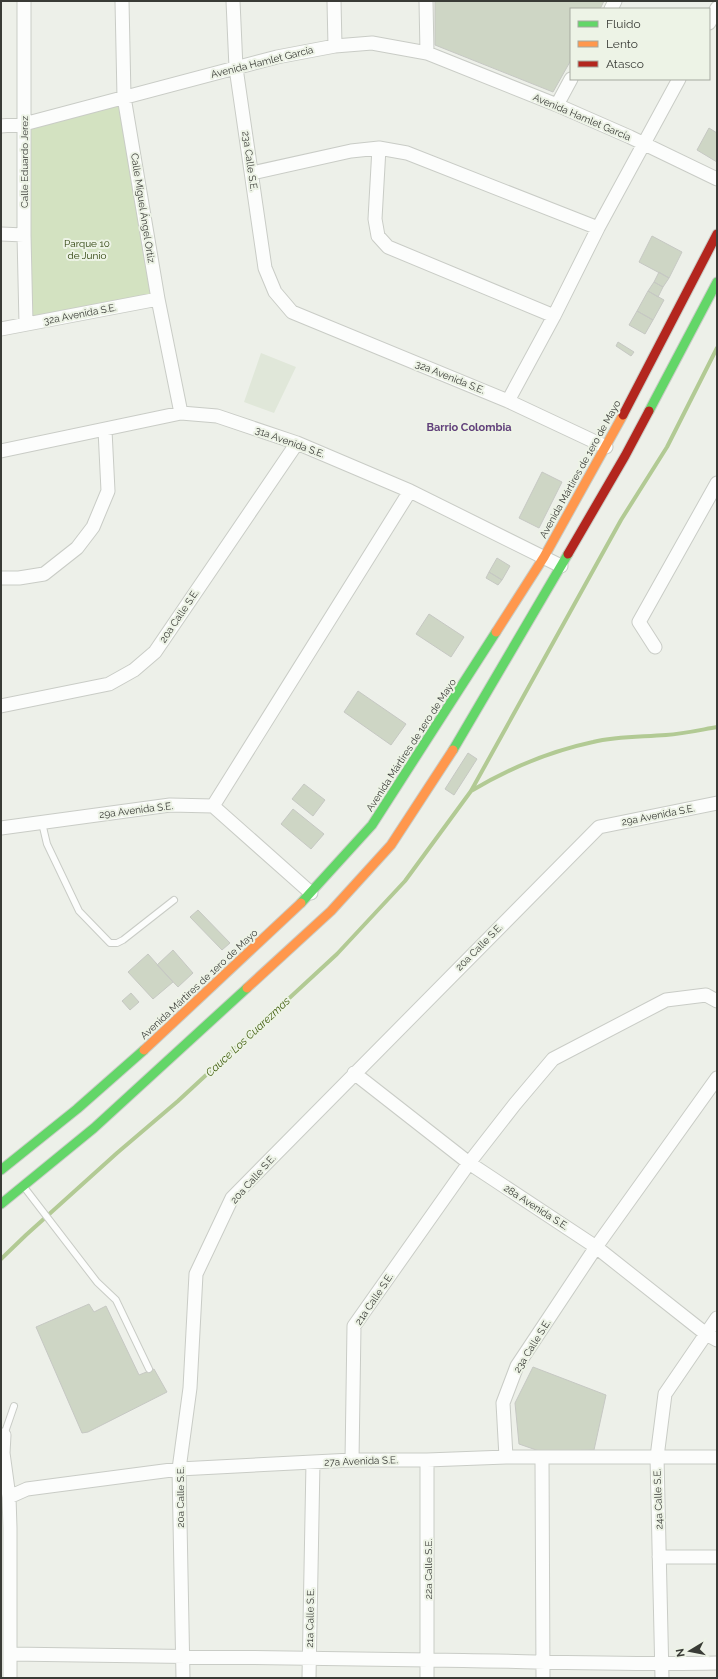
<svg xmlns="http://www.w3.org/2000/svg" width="718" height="1679" viewBox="0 0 718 1679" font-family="Raleway,sans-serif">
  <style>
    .built { fill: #e0e7d9 }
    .green { fill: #d3e2c1 }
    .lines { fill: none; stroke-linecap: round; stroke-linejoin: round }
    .stream { stroke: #b2ca94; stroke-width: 4 }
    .building { fill: #ced6c5; stroke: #c6c8c3 }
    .lane-casing { stroke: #c9ccc6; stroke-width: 8 }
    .street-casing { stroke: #c9ccc6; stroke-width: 15 }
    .fast-casing { stroke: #c9ccc6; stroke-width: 11 }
    .slow-casing { stroke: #c9ccc6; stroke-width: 11 }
    .jam-casing { stroke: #c9ccc6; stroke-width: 11 }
    .lane { stroke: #fcfdfc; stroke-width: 6 }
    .street { stroke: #fcfdfc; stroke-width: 13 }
    .fast { stroke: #63d668; stroke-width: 9 }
    .slow { stroke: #ff974d; stroke-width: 9 }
    .jam { stroke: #b3261e; stroke-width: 9 }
    .labels { text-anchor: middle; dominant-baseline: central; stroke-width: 4; stroke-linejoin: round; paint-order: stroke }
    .street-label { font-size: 10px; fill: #393b36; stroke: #edf3e6 }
    .park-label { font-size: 10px; fill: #2c400a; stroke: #edf3e6 }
    .neighbourhood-label { font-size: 11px; font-weight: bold; fill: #61407b; stroke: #edf3e6 }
    .water-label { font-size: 11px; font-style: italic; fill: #3e5c09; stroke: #edf3e6 }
  </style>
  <rect width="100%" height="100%" fill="#edf0e9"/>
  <path class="built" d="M261,353L296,367L274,413L244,402Z"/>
  <path class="green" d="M124,97L158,299L26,324L24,124Z"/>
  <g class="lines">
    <path class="stream" d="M471,791C508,769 551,751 593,742C617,736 641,737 666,735C683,734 700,730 717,727
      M1,1259L26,1235L117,1153L178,1101L337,954L405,881L471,791L621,520L667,447L717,348"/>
  </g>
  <path class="building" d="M435,1H604L600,9H571V60L553,92L435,45Z
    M709,128L717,133V162L697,150Z
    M652,236L682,252L669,278L639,262Z
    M659,272L669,278L663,287L654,282Z
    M654,282L663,287L658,297L648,291Z
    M648,291L664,300L653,320L637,311Z
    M637,311L653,320L645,334L629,325Z
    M618,342L634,352L631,356L616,346Z
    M542,472L562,482L539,528L519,518Z
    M497,558L510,566L502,580L489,572Z
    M489,572L502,580L498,585L486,578Z
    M429,614L464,637L451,657L416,634Z
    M358,691L406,724L391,745L344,712Z
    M468,753L477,759L454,795L445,789Z
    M304,784L325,800L313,816L292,799Z
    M293,809L324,834L311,849L281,824Z
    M198,910L230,943L222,950L190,917Z
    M173,950L193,973L178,987L157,965Z
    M148,954L173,982L153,999L128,972Z
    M131,993L139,1002L130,1010L122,1001Z
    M89,1304L94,1312L106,1306L139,1375L154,1369L167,1392L88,1432L82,1433L36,1327Z
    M533,1367L606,1395L594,1450L542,1452L519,1444L515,1403Z"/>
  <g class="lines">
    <g class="lane-casing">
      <path id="lane" d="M42,823L47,844L79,911L110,943H117L123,940L174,900
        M24,1187L97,1282L116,1300L149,1369
        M4,1435L14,1406"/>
    </g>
    <g class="street-casing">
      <path id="street" d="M24,1V235L26,324
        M122,1L124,97L158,299L181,413
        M233,1L236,68L265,268L275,292L292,312L508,401L606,447
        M334,1L335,46
        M426,1L427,53
        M611,9L615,1
        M709,23L717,8
        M557,105L571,79
        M1,126L24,124L277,57L335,46L372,43L427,53L557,105L630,137L717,179
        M379,148L375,219L378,236L388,247L554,316
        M252,173L351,151L379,148L407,153L598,228
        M1,234L24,235
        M1,329L158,299
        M508,401L554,316L598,228L679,79
        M1,451L181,413L217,416L297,443L410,491L561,566
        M1,578H19L44,574L77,548L93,527L108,491L105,430
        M655,647L639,622L717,483
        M1,706L109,684L134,670L155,652L297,443
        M213,806L410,491
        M1,828L170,805L213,806L311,893
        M354,1073L469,1163L596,1247L706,1334L717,1340
        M1,1435H4L3,1453L9,1497L10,1528V1678
        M506,1457L503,1403L517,1366L596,1247L717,1078
        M542,1458L543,1678
        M352,1460L354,1326L469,1163L515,1104L553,1059L666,1000L706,995L717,1001
        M427,1460V1678
        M9,1497L27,1489L179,1469L352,1460H427L506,1457H717
        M659,1557H717
        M10,1654C150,1657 290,1658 429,1660C525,1661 621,1665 717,1663
        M183,1678L179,1469L190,1388L196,1274L232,1198L599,827L717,803
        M309,1678L313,1462
        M662,1678L657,1457L665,1394L717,1318"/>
    </g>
    <g class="fast-casing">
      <path id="fast" d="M649,411L717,282
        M453,750L568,554
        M301,903L372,825L496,632
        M1,1170L77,1109L144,1050
        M1,1204L94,1128L247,988"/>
    </g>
    <g class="slow-casing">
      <path id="slow" d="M496,632L544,557L623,415
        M247,988L331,911L391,845L453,750
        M144,1050L301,903"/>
    </g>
    <g class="jam-casing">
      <path id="jam" d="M623,415L717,234
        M568,554L625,456L649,411"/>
    </g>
    <use href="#lane" class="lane"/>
    <use href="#street" class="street"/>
    <use href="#fast" class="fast"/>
    <use href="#slow" class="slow"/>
    <use href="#jam" class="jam"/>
  </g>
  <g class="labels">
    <g class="street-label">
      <text transform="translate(262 62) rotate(-14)">Avenida Hamlet García</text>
      <text transform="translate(582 117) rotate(23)">Avenida Hamlet García</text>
      <text transform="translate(250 161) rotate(82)">23a Calle S.E.</text>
      <text transform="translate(24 162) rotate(-90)">Calle Eduardo Jerez</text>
      <text transform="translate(143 208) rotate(81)">Calle Miguel Ángel Ortiz</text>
      <text transform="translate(80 314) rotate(-11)">32a Avenida S.E.</text>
      <text transform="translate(450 377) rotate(22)">32a Avenida S.E.</text>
      <text transform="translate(290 442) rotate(20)">31a Avenida S.E.</text>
      <text transform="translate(580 469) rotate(-61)">Avenida Mártires de 1ero de Mayo</text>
      <text transform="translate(179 616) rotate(-56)">20a Calle S.E.</text>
      <text transform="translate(411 745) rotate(-57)">Avenida Mártires de 1ero de Mayo</text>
      <text transform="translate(136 810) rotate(-7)">29a Avenida S.E.</text>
      <text transform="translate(658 815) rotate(-11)">29a Avenida S.E.</text>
      <text transform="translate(479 947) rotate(-45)">20a Calle S.E.</text>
      <text transform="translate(199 984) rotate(-43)">Avenida Mártires de 1ero de Mayo</text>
      <text transform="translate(253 1179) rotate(-48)">20a Calle S.E.</text>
      <text transform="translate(536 1207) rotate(33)">28a Avenida S.E.</text>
      <text transform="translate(374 1299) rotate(-56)">21a Calle S.E.</text>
      <text transform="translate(532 1346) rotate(-58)">23a Calle S.E.</text>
      <text transform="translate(361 1461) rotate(-2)">27a Avenida S.E.</text>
      <text transform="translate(180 1497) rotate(-90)">20a Calle S.E.</text>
      <text transform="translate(658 1499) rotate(-92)">24a Calle S.E.</text>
      <text transform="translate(428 1569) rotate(-90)">22a Calle S.E.</text>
      <text transform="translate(310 1618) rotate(-89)">21a Calle S.E.</text>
    </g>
    <g class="park-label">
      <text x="87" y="243">Parque 10<tspan x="87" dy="12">de Junio</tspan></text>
    </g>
    <g class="neighbourhood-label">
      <text x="469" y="427">Barrio Colombia</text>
    </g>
    <g class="water-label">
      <text transform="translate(248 1037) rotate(-43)">Cauce Los Cuarezmas</text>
    </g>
  </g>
  <rect width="718" height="1679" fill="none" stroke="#393b36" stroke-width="4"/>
  <rect x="570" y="8" width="140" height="72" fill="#edf3e6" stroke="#a5a9a0"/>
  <rect x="578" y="21" width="20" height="6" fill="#63d668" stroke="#a5a9a0"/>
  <text x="606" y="28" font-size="12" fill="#393b36">Fluido</text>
  <rect x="578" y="41" width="20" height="6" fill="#ff974d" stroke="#a5a9a0"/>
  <text x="606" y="48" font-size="12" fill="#393b36">Lento</text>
  <rect x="578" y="61" width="20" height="6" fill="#b3261e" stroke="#a5a9a0"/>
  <text x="606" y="68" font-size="12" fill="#393b36">Atasco</text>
  <g transform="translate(690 1651) rotate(260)" stroke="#edf3e6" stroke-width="3" paint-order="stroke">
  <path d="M0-3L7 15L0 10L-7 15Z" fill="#393b36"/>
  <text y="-6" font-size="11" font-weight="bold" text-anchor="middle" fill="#393b36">N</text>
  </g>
</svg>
